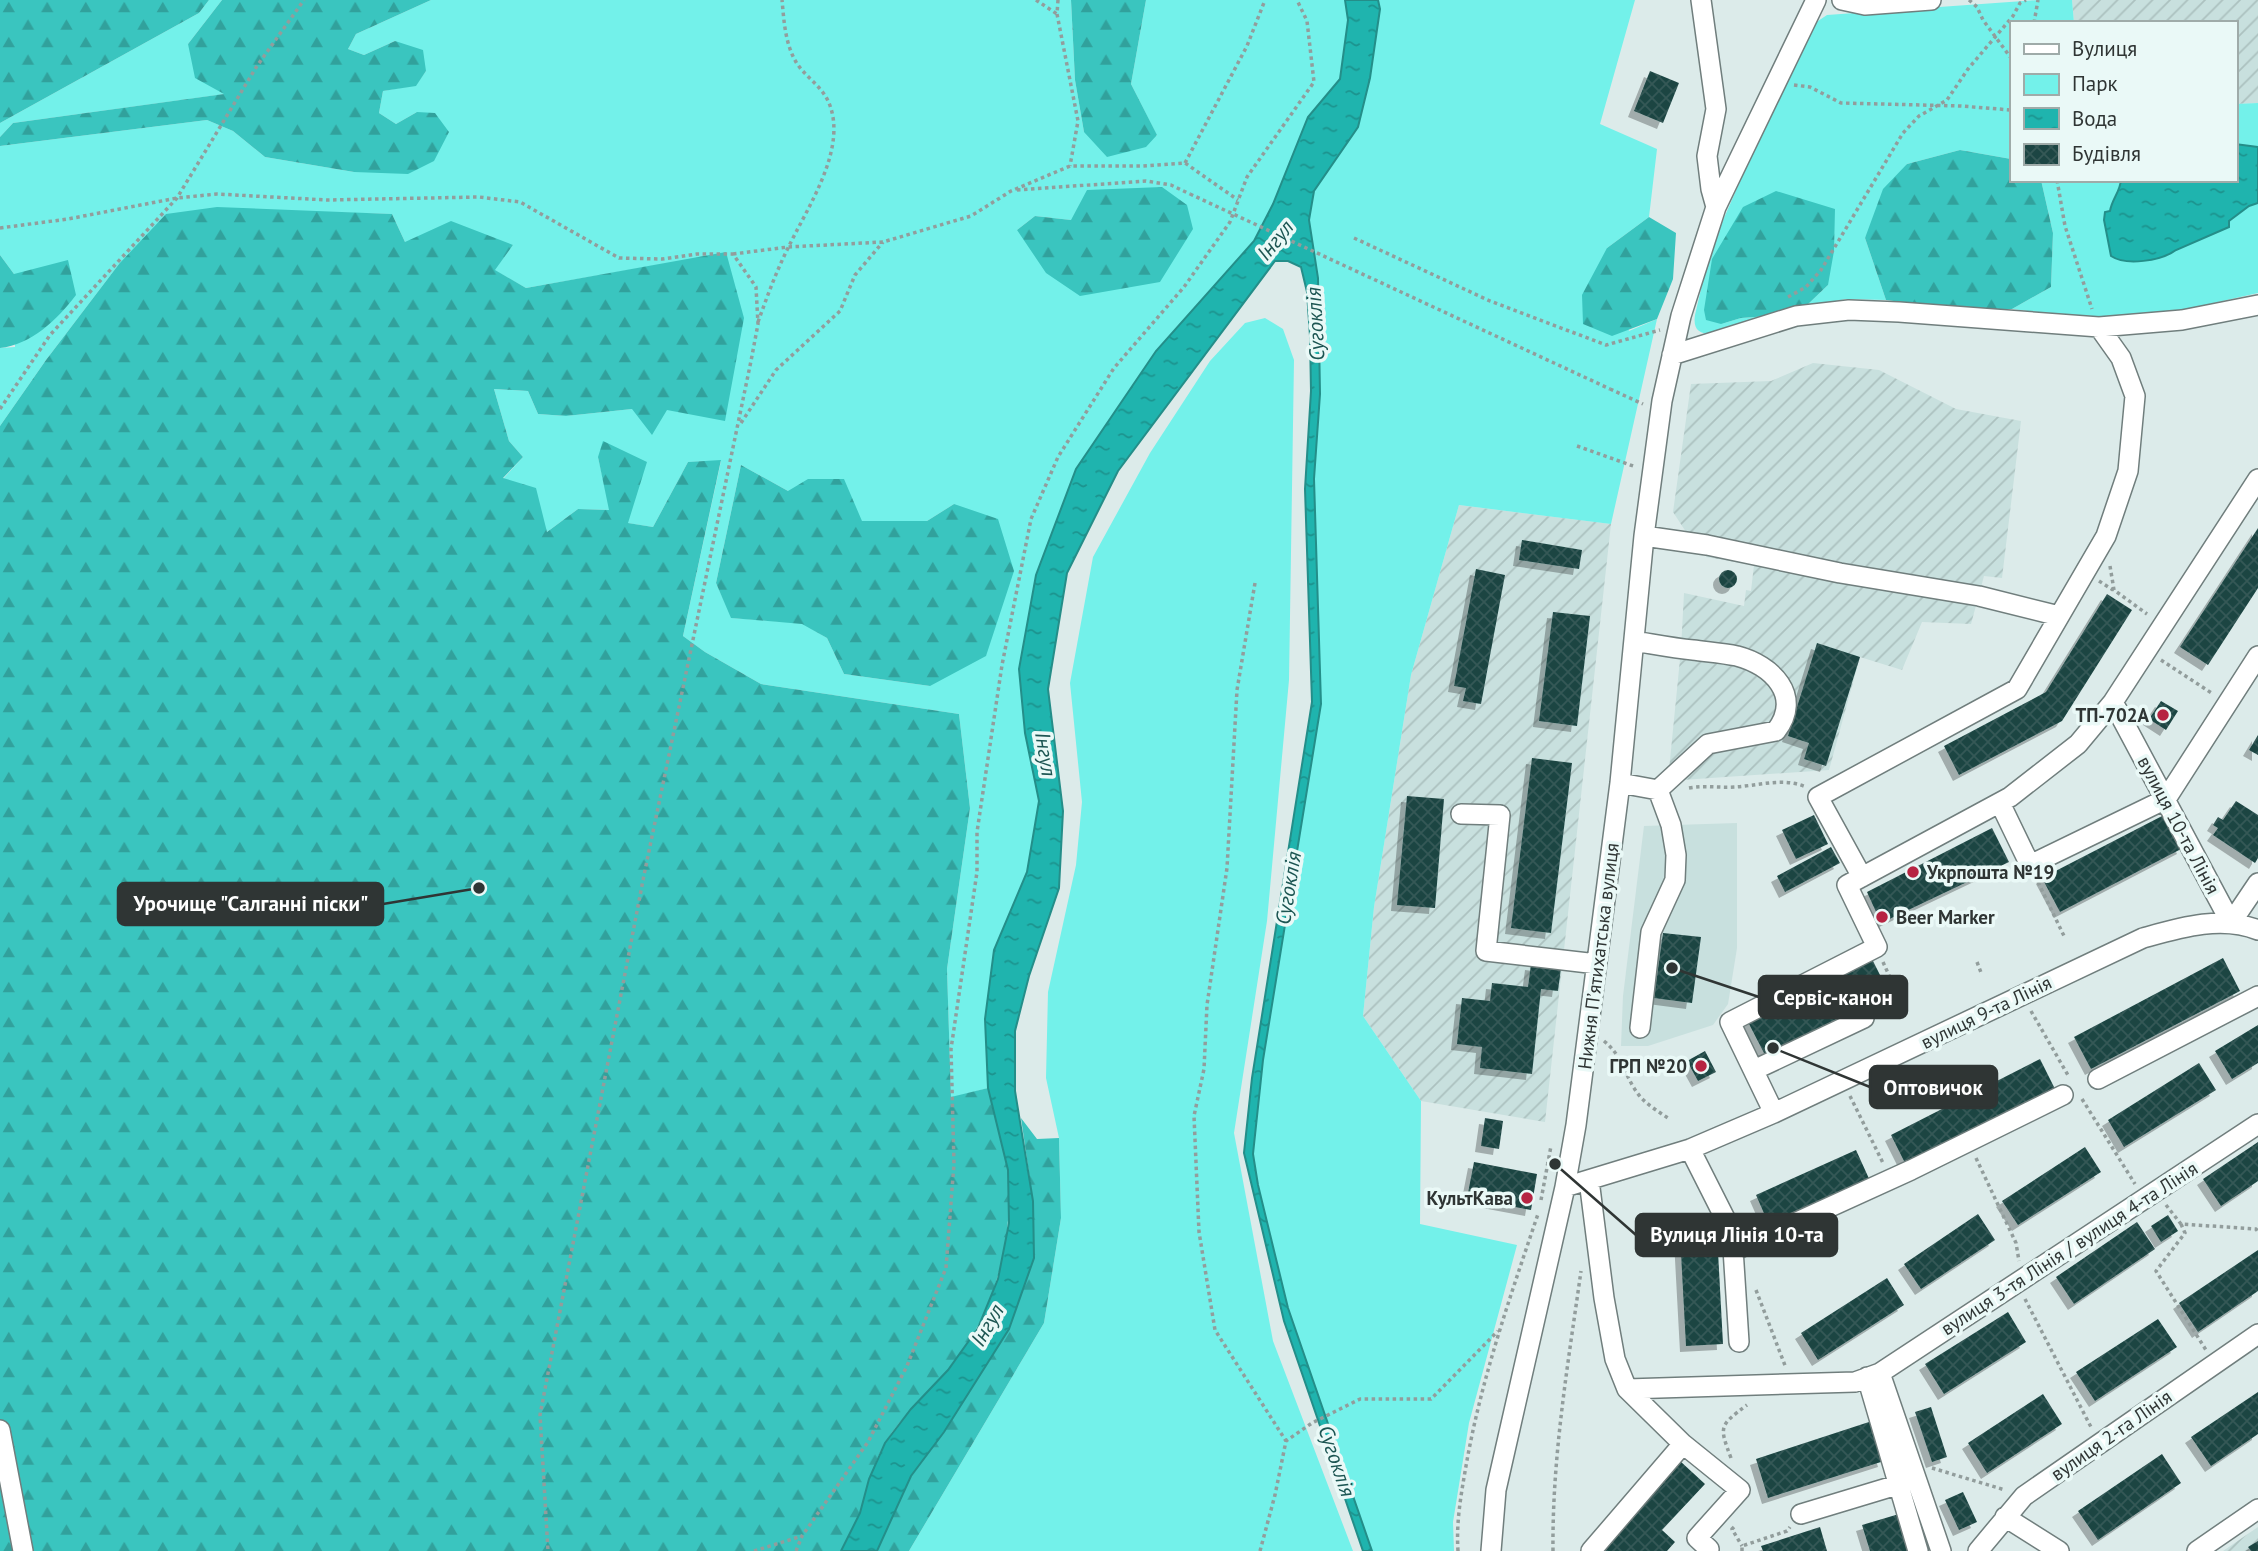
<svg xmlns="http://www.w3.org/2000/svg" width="2258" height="1551" viewBox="0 0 2258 1551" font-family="'PT Sans',sans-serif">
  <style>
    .built { fill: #c8e0de }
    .industrial { fill: url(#industrial-furrows) }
    .green { fill: #73f1ea; fill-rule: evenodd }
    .forest { fill: url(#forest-firs) }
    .water { fill: url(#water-ripples); stroke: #248e89; stroke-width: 2 }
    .building { fill: url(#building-cross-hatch); filter: url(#shadow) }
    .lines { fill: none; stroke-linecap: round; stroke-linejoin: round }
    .minor-casing { stroke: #707e7d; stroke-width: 22 }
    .path { stroke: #929d9c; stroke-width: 3.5; stroke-dasharray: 3.5 3.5; stroke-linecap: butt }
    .minor { stroke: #fff; stroke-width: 19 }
    .path-bridge { stroke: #929d9c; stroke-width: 3.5; stroke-dasharray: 3.5 3.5; stroke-linecap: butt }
    .poi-dot { fill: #b62442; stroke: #eaf9f7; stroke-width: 2.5 }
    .labels { text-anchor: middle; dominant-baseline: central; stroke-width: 7; stroke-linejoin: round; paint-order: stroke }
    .poi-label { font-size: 19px; font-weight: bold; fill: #2f3534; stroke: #eaf9f7; text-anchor: end }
    .street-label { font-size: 19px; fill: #2f3534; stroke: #eaf9f7 }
    .water-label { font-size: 21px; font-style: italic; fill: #1c5552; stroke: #eaf9f7 }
    .leader { fill: none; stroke: #2f3534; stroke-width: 2.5 }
    .callout-dot { fill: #2f3534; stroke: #eaf9f7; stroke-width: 2.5 }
    .callout { fill: #2f3534; stroke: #2f3534; stroke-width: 2.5 }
    .callout-label { font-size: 21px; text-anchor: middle; font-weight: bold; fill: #fff }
  </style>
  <defs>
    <pattern id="industrial-furrows" width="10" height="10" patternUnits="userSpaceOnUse" patternTransform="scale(1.75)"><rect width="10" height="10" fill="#c8e0de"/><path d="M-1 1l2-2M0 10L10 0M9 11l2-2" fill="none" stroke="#acc1bf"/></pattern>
    <pattern id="forest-firs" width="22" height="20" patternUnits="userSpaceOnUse" patternTransform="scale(1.75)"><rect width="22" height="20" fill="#3ac5bf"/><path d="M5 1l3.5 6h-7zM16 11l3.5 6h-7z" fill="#31a19c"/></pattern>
    <pattern id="water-ripples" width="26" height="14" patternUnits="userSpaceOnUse" patternTransform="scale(1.75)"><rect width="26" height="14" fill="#1fb4ae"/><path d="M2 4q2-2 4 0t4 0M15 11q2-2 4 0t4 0" fill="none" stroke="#1c938e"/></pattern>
    <pattern id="building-cross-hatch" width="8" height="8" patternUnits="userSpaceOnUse" patternTransform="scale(1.75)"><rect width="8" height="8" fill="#1c4543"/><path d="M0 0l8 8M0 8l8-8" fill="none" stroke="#355856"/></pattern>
    <filter id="shadow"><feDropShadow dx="-6" dy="6" stdDeviation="0" flood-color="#0004"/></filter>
  </defs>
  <rect width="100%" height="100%" fill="#dcebea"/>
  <path class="built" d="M1737,823V948L1728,1004L1713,1025L1648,1046H1621L1623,996L1644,826Z"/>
  <path class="industrial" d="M2072,0H2258V103L2235,104V23H2074Z
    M1813,363L1879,370L1956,409L2021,421L2002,578L1984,576L1971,624L1922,622L1902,670L1860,657L1829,770L1682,780L1669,770L1681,649L1684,593L1744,606L1746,590L1751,591L1754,565L1706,557L1707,545L1688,535L1673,512L1691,384L1771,381Z
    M1459,505L1611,524L1545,1122L1421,1101L1363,1016L1374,907L1411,675Z
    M2258,1527V1551H2223Z"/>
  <path class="green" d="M209,0H222L188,44L225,94L13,123L0,137V123L199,13Z
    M431,0H1071L1075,80L1084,132L1157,136L1131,84L1146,0H1345L1348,20L1340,79L1308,117L1273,204L1254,241L1156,351L1076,469L1025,733L1039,801L1027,872L994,950L985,1019L988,1088L951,1098L947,969L970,808L959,714L761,684L705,652L683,636L721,461L688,462L653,527L627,523L598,457L610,510L578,509L547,532L503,479L523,457L509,441L494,389L528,391L538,414L566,416L632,409L726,253L526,288L494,270L513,245L405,242L392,214L316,212L119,264L46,360L0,426V348L15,347L14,274L0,255V146L207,120L233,131L265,157L354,172L417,112L396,124L379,113L383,91L416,85L426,71L395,41L364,55L348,49L356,34ZM1035,216L1071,220L1017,230ZM741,465L788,491L862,522L927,521L954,504L930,686L844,674L827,638L802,623L732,618L716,583Z
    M1378,0H1635L1600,124L1657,149L1649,217L1607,248L1629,331L1657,319L1611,524L1459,505L1411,675L1374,907L1363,1016L1421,1101L1420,1224L1517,1245L1469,1423L1453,1522L1454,1551H1372L1288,1308L1258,1185L1253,1154L1263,1060L1321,704L1314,479L1320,394L1318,278L1309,220L1314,191L1358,127L1370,78L1380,9Z
    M2039,0H2072L2074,23H2011V159L1960,150L1907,164L1865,238L1886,300L1846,299L1805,307L1828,285L1721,324L1741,318L1769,316L1712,334C1698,334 1693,329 1695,315L1710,250L1772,108L1812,25L1827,15Z
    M2258,103V293L2160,315L2100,320L2012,309L2051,287L2053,233L2041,180H2235V104Z
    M1265,318L1283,329L1294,360L1289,680L1267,921L1234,1133L1273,1341L1353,1551H909L1044,1323L1061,1218L1059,1138L1046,1078L1048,992L1076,865L1082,802L1070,683L1093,557L1150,453L1210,361L1245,323Z"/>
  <path class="forest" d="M0,0H209L199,13L0,123Z
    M222,0H431L356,34L348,49L364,55L395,41L423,50L426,71L416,86L383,91L379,113L396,124L417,112L435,113L449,132L434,161L408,174L354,172L265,157L233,131L207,120L0,146V137L13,123L224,94L195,78L188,44Z
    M1071,0H1146L1131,84L1157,135L1146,147L1107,157L1084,132L1075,80Z
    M1960,150L2011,159V180H2041L2053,233L2051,287L2012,309L1964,310L1886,300L1865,238L1883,189L1907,164Z
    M1162,187L1187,205L1193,229L1160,282L1080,296L1046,273L1017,230L1035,216L1071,220L1087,190Z
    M1776,191L1835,209L1834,251L1828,285L1805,307L1769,316L1741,318L1721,324L1706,320L1704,310L1712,259L1743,207Z
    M217,207L392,214L405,242L451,221L513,245L495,270L526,288L726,252L744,318L725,421L667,410L652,435L632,409L566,416L538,414L528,391L494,389L509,441L523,457L503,478L536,488L547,532L578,509L609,510L598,457L603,441L647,462L628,523L653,527L688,462L721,460L683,636L705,652L761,684L959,714L970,808L947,969L951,1097L988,1088C995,1115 1005,1144 1008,1172C1014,1243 994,1315 948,1371C927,1395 902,1415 885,1443C872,1465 869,1489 860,1513C855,1526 847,1539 841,1551H0V426L46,360L119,264L166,214Z
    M1649,217L1676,233L1673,279L1657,319L1612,336L1583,324L1582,295L1607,248Z
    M0,255L14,274L68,260L76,295C58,319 31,345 0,348Z
    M741,465L788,491L808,479H844L862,521H927L954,504L998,519L1014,571L986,656L930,686L844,674L827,638L802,624L731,618L716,583Z
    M1021,1118L1037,1139L1059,1138L1061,1218L1044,1323L909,1551H877L911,1476L944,1432L1009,1329L1033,1201Z"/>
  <path class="water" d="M1345,0H1378L1380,9L1370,78L1358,127L1314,191L1309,220L1318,278L1320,394L1314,479L1321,704L1263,1060L1253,1154L1258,1185L1288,1308L1372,1551H1363L1284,1321L1244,1153L1252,1078L1312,702L1305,489L1311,391L1310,336L1307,292L1301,267L1288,261H1275L1118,471L1067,573L1048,689L1063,811L1059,888L1029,976L1015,1031V1091L1033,1201L1034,1258L1009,1329L944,1432L911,1476L877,1551H841L860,1513L869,1479L885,1443L911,1409L948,1370L978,1328L998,1279L1009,1223L1008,1170L988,1088L985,1019L994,950L1027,872L1039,801L1025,733L1019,669L1036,575L1076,469L1156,351L1254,241L1273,204L1308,117L1340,79L1348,20Z
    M2235,144L2258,147V203L2249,206L2229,221V227L2176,250C2161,261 2126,266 2111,256L2104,220L2105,212L2110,211C2112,199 2120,192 2121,180H2235Z"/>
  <path class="building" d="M1650,71L1679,83L1663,123L1634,111Z
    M2258,528V588L2208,665L2180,647Z
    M1522,540L1582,550L1579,569L1519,560Z
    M1476,569L1505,575L1481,704L1463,701L1466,688L1454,686Z
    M1719 579a9 9 0 1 1 18 0a9 9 0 1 1-18 0Z
    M2107,594L2132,610L2062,721L1959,775L1944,746L2046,692Z
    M1553,612L1590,616L1577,726L1539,721Z
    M1817,643L1860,657L1826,766L1804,759L1809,743L1788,736Z
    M2161,701L2178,711L2166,730L2149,719Z
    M2258,735V755L2249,750Z
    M1532,758L1572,763L1551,933L1511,928Z
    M1407,796L1444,799L1435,908L1397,905Z
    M2236,801L2258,815V858L2255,863L2213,835L2218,828L2213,825L2218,817L2223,820Z
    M2166,814L2183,848L2060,912L2042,878Z
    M1814,815L1828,844L1796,859L1782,830Z
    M1992,828L2009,862L1881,923L1867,892Z
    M1831,847L1840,863L1785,892L1777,876Z
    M1663,933L1701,937L1692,1003L1654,998Z
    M2223,958L2240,991L2091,1069L2074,1037Z
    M1872,959L1889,993L1765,1055L1748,1022Z
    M1531,964L1561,968L1558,991L1541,989L1532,1074L1480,1068L1482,1047L1457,1044L1462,998L1490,1001L1492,983L1528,987Z
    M2258,1025V1063L2232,1079L2215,1051Z
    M1705,1051L1716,1072L1698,1081L1687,1061Z
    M2040,1059L2056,1091L1907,1167L1891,1135Z
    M2199,1063L2216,1090L2124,1147L2108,1120Z
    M1485,1118L1503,1121L1499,1149L1481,1146Z
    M2258,1142V1181L2221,1206L2203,1179Z
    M2085,1147L2101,1172L2018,1225L2002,1201Z
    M1856,1150L1871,1183L1770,1227L1756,1195Z
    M1474,1162L1537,1174L1531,1210L1467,1198Z
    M1978,1214L1995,1240L1921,1289L1904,1264Z
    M2168,1215L2178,1231L2161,1242L2151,1226Z
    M2137,1222L2155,1249L2074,1304L2056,1277Z
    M1717,1233L1723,1344L1686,1346L1680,1235Z
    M2258,1250V1291L2198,1332L2179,1303Z
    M1887,1278L1904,1305L1818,1360L1801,1333Z
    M2008,1312L2026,1342L1944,1394L1925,1364Z
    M2158,1319L2177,1347L2095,1401L2076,1372Z
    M2258,1392V1434L2211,1466L2191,1437Z
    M2043,1394L2062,1424L1987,1473L1968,1443Z
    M1931,1407L1947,1457L1932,1462L1915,1412Z
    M1872,1421L1884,1461L1768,1498L1756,1459Z
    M2162,1454L2181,1483L2098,1540L2078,1511Z
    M1680,1461L1705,1484L1662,1530L1675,1542L1667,1551H1598Z
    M1963,1492L1977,1522L1959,1530L1945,1500Z
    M1899,1514L1910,1551H1870L1862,1525Z
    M1820,1527L1827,1551H1763L1761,1546Z
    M2258,1541V1551H2251L2248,1547Z"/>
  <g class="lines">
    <g class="minor-casing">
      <path id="minor" d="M1701,0L1716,109L1707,156L1711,189L1716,207
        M1842,0L1865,5L1931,0
        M1672,355L1796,316L1849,310L1899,312L2099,327L2182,320L2258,305
        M1644,536L1707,545L1840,573L1979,596L2059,616
        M1634,641C1653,644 1673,648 1693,650C1708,652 1723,653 1737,656C1772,665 1803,696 1776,731L1708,744L1658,790
        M2113,702L2231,923
        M1620,783L1658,790L1671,825L1676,855L1675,880L1651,932L1640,1028
        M2000,803L2030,865L2166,799L2258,656
        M1461,814L1500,815L1486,951L1597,964
        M1862,877L1818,797L2017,689L2106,536L2128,471L2135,396L2121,358L2099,327
        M2231,923L2258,883
        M1754,1070L1864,1018
        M2098,1079L2258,996
        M1774,1113L1730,1022L1877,947L1847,885L2010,797L2078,744L2113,702L2258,479
        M1690,1149L1740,1248L1911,1170L2063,1095
        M1589,1180L1604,1298L1615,1359L1627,1389L1683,1444L1591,1551
        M1565,1187L1690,1149L1774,1113L2143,938C2179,928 2221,915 2258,930
        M1732,1233L1739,1342
        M1880,1373L1941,1551
        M1867,1377L1918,1551
        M1627,1389L1855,1382L1880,1373L2258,1124
        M0,1430L23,1551
        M1683,1444L1740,1490L1697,1538L1709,1549L1707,1551
        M1801,1514L1897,1485
        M2005,1517L2059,1551
        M1491,1551L1496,1490L1565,1187L1576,1125L1620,783L1644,536L1662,401L1681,316L1716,207L1816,0
        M1978,1551L2024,1496L2258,1334
        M2197,1551L2258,1509"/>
    </g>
    <path class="path" d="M1036,0L1057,14
      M1058,0L1057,14L1078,121L1070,166
      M1969,0L1977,7L1983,20L2011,58
      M2034,23L2038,0
      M1794,85L1810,87L1841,103L1961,106L2011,110
      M1185,163L1247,46L1265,0
      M2057,180L2065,226L2092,309
      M1017,190L1146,181L1171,185L1190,194
      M0,228L68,219L177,198L217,194L327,200L479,197L520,202L619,258L662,259L697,254H733L756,287L758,324L751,361L644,875L540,1415L548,1551
      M1354,238L1490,301L1606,345L1660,330
      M733,254L788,247L883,242L971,216L1011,191L1070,166H1142L1185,163L1238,200
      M1788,297L1806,287L1821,270L1903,133L1919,116L1947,100L1968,69L2013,16L2020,3L2026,0
      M758,322C767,297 776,272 788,248C807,208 848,149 829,103C822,86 805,77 796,62C785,43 784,21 782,0
      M1610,389L1643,404
      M0,409L50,335L177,198L257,66L304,0
      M741,423L776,370L840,311L855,275L883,242
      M1577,446L1636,467
      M2110,566L2114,590L2147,614
      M2099,581L2113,590
      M1255,583L1237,690L1227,868L1207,1005L1204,1069L1194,1116L1199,1232L1215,1330L1286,1441
      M2161,660L2213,694
      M1689,788C1706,785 1718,788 1734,787C1757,786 1783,777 1806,787
      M2038,882L2064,936
      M1883,962L1905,1011
      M1977,962L1982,975
      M2031,1011L2069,1077
      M1604,1041C1622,1056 1623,1070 1634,1088C1642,1102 1656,1110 1668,1118
      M1850,1096L1884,1165
      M2082,1099L2135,1184
      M1976,1158L2016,1243L2019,1261
      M1541,1200L1551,1146
      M2166,1205L2181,1224L2256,1229L2258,1232
      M2181,1224L2185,1233L2156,1271L2206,1350
      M1756,1290L1786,1368
      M2025,1299L2092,1429
      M1731,1458C1719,1426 1719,1426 1747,1405
      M1932,1468L2005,1490
      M1734,1527L1732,1529L1742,1546
      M754,1551L802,1536
      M796,1551L802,1536L868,1442L907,1366L946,1268L954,1164L951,1049L977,872V832L1002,665L1031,519L1058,457L1114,368L1184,287L1230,222L1247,177L1314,82L1307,21L1297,0
      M1260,1551L1275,1495L1286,1441L1312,1423L1360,1399H1431L1498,1331
      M1458,1551C1456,1522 1461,1495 1466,1466C1481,1380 1510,1297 1538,1214
      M1553,1551C1552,1457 1568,1364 1581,1271
      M1742,1551V1546L1787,1531L1790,1527"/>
    <use href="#minor" class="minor"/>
    <path class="path-bridge" d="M1190,194L1610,389"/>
  </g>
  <g class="poi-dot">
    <circle cx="2163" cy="715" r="7"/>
    <circle cx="1913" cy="872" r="7"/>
    <circle cx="1882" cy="917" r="7"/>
    <circle cx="1701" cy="1066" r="7"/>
    <circle cx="1527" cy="1198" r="7"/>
  </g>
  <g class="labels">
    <g class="poi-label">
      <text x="2149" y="715">ТП-702А</text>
      <text x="1927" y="872" text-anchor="start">Укрпошта №19</text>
      <text x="1896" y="917" text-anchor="start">Beer Marker</text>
      <text x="1687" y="1066">ГРП №20</text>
      <text x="1513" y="1198">КультКава</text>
    </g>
    <g class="street-label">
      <text transform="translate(2179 825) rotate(62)">вулиця 10-та Лінія</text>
      <text transform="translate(1598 956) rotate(-83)">Нижня Пʼятихатська вулиця</text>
      <text transform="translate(1986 1012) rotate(-26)">вулиця 9-та Лінія</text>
      <text transform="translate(2069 1248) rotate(-33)">вулиця 3-тя Лінія / вулиця 4-та Лінія</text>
      <text transform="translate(2111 1435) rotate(-35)">вулиця 2-га Лінія</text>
    </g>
    <g class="water-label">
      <text transform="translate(1275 240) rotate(-51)">Інгул</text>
      <text transform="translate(1315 324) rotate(-93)">Сугоклія</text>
      <text transform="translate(1046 754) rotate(81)">Інгул</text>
      <text transform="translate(1288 888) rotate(-81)">Сугоклія</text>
      <text transform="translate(987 1325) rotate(-60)">Інгул</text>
      <text transform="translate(1337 1461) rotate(71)">Сугоклія</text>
    </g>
  </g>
  <path class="leader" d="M479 888L383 904M1672 968L1759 997M1773 1048L1870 1087M1555 1164L1636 1235"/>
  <g class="callout-dot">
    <circle cx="479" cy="888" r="7"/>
    <circle cx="1672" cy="968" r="7"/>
    <circle cx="1773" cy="1048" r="7"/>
    <circle cx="1555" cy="1164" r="7"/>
  </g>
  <g class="callout">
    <rect x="118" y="883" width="265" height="42" rx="7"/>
    <rect x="1759" y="976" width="148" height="42" rx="7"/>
    <rect x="1870" y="1066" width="127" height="42" rx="7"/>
    <rect x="1636" y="1214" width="201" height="42" rx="7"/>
  </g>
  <g class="callout-label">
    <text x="251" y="911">Урочище "Салганні піски"</text>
    <text x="1833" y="1005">Сервіс-канон</text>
    <text x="1933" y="1095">Оптовичок</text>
    <text x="1737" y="1242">Вулиця Лінія 10-та</text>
  </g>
  <rect x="2010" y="21" width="228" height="161" fill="#eaf9f7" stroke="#9faba9" stroke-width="2"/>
  <rect x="2024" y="44" width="35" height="10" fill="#ffffff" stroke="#9faba9" stroke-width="2"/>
  <text x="2072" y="56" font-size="21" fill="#2f3534">Вулиця</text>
  <rect x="2024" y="74" width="35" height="21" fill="#73f1ea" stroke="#9faba9" stroke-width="2"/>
  <text x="2072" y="91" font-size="21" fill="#2f3534">Парк</text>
  <rect x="2024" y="108" width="35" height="21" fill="url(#water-ripples)" stroke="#9faba9" stroke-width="2"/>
  <text x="2072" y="126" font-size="21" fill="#2f3534">Вода</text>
  <rect x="2024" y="144" width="35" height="21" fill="url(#building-cross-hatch)" stroke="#9faba9" stroke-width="2"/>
  <text x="2072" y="161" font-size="21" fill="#2f3534">Будівля</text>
</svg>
